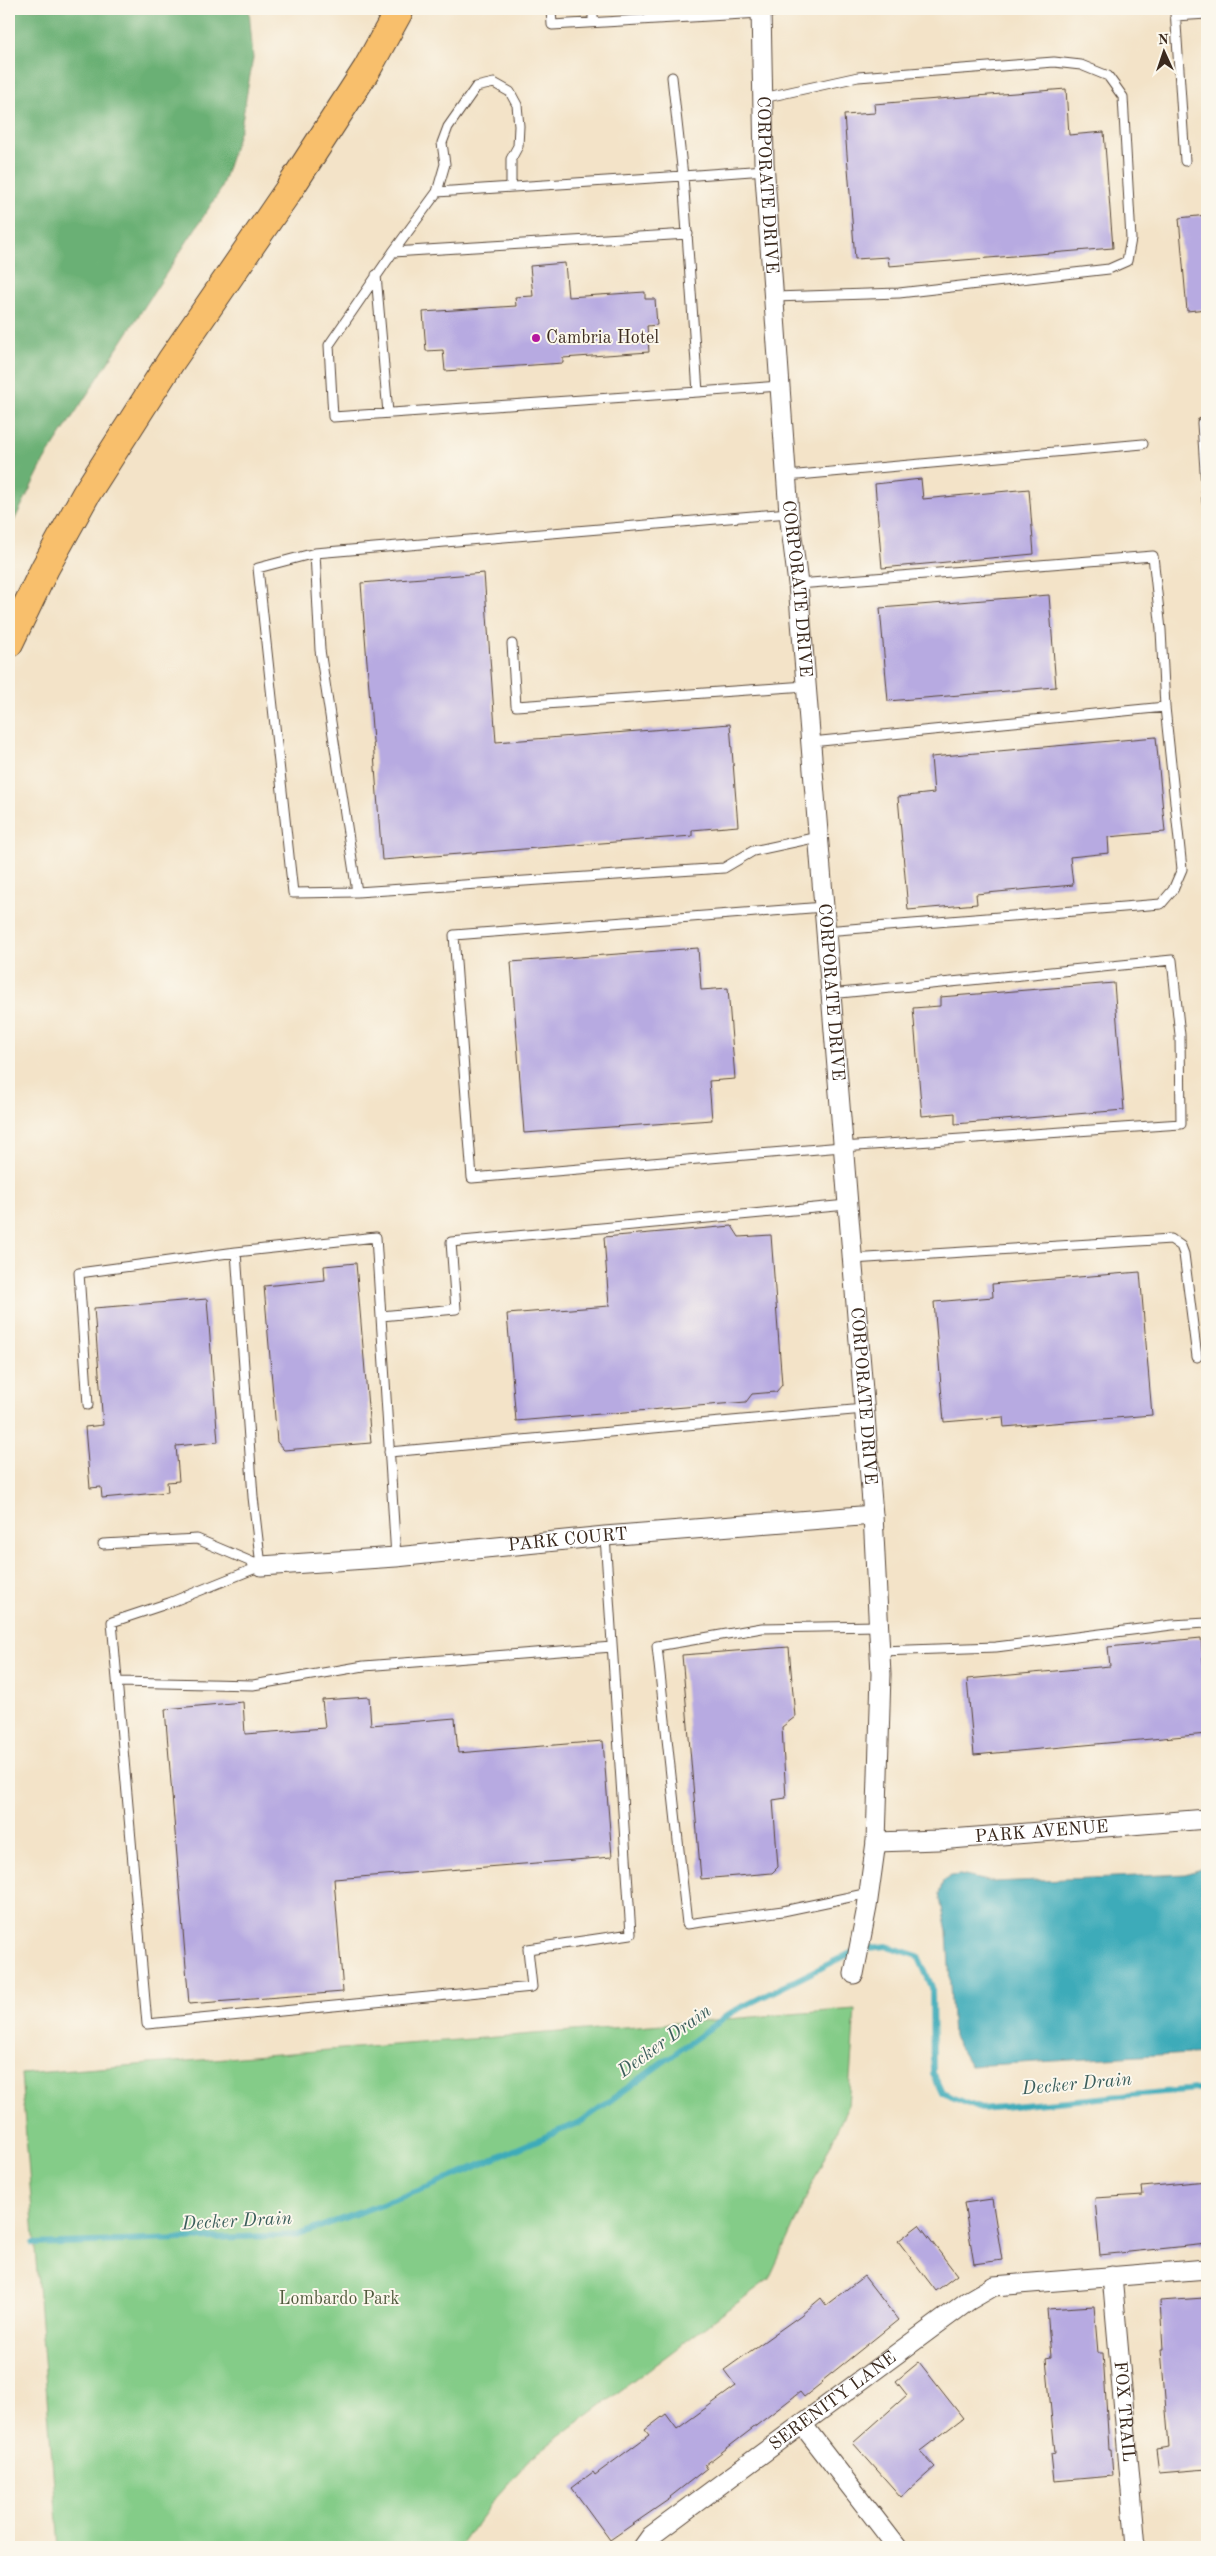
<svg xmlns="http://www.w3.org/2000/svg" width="1216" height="2556" viewBox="0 0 1216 2556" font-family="'Old Standard TT',serif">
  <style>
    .green { fill: #84cc88; stroke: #607b53 }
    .forest { fill: #6bb074; stroke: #536d49 }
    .water { fill: #3cabb9; stroke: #3c6a6c }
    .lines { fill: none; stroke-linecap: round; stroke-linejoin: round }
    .stream { stroke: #3cabb9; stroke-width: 6 }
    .building { fill: #b7aae1 }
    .service-casing { stroke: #574638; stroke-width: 11 }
    .minor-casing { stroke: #574638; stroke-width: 21 }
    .motorway-casing { stroke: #574638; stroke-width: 30 }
    .service { stroke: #fff; stroke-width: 9 }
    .minor { stroke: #fff; stroke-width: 19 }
    .motorway { stroke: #f8bf6c; stroke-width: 28 }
    .poi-dot { fill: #b5179e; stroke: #fbf7ec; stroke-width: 2 }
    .labels { text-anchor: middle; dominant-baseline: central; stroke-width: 4; stroke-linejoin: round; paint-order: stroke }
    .street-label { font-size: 18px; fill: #3b2a1e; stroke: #fbf7ec }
    .poi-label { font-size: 18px; fill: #3b2a1e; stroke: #fbf7ec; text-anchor: start }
    .park-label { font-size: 18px; fill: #515b3e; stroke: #fbf7ec }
    .water-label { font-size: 19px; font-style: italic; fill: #3b5e5c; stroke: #fbf7ec }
  </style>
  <rect width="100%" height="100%" fill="#fbf7ec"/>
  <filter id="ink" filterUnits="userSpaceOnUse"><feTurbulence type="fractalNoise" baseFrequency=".02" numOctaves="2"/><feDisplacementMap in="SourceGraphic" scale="10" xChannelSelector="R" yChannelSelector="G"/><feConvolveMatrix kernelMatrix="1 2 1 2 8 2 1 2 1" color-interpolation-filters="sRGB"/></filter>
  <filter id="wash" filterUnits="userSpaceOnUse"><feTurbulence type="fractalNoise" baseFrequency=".0096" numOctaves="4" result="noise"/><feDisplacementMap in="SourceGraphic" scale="20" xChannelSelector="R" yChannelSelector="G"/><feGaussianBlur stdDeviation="1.12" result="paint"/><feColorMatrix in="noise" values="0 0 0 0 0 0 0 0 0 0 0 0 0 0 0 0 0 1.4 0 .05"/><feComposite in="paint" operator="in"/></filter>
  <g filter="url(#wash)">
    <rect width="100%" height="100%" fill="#f3e3c8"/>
    <path class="green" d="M855,2009L848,2106L769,2279L532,2457L495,2498L460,2547H59L21,2074Z"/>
    <path class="forest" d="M9,9H249L253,58L241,127L220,191L45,459L9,531Z"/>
    <path class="water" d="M1207,1867V2052L970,2066L953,2037L947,1932L939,1894L943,1881L951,1876L960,1875L993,1882L1186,1874Z"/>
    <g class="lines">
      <path class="stream" d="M33,2244L298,2235L431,2186L582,2121L732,2012L859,1949L887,1946L918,1956L932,1987L933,2073L942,2093L981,2109L1207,2088"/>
    </g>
    <g id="blocks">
      <path class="building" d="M1066,89L1069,135L1104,132L1113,248L889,266L888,257L855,259L844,115L875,113L874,104Z
        M1207,215V309L1187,311L1179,218Z
        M565,263L568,297L645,292V299H655L657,325L647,326L649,352L563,358V363L445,371L443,350L426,351L423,312L516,306L515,297L533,296L530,266Z
        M921,479L923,499L1029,489L1034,554L882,568L875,484Z
        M484,573L496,742L730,724L738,826L692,830V836L382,860L361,583Z
        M1049,595L1056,687L888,701L880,608Z
        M1156,737L1165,832L1108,837L1109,853L1070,857L1073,885L976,894L977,904L908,910L898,797L934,793L931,757Z
        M698,948L701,990L728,988L735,1079L709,1081L712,1120L524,1133L511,962Z
        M1114,983L1124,1110L955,1124V1113L922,1116L913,1008L940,1006V997Z
        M732,1226L739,1237L771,1235L782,1385L776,1392L752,1394L746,1402L516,1421L507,1314L609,1306L604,1237Z
        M356,1263L371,1443L284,1450L277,1442L264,1286L325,1280L324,1266Z
        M1140,1272L1152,1415L1004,1427L1003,1417L944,1422L934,1302L993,1297L992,1284Z
        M207,1299L218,1442L176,1446L179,1481L167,1482L168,1492L102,1498L101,1487L90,1488L85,1427L103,1425L94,1308Z
        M1201,1638L1207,1704V1734L974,1755L967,1679L1110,1666L1108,1647Z
        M789,1647L795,1717L782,1727L786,1798L773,1800L778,1867L772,1873L701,1879L682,1655Z
        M369,1697L371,1725L455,1718L458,1753L603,1741L612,1857L334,1879L343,1992L189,2004L165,1709L243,1702L245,1734L325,1728L322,1700Z
        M1207,2181V2244L1100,2255L1095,2198L1143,2195L1142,2187Z
        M992,2199L1002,2260L974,2264L964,2203Z
        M919,2225L957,2275L936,2291L898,2241Z
        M864,2276L898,2320L822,2381L823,2382L804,2397L800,2392L705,2465L707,2468L670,2497L671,2498L610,2540L572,2488L593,2472L595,2475L649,2435L645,2430L666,2414L677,2429L736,2386L724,2370L801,2315L821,2298L826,2305Z
        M1204,2298L1207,2358V2469L1159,2473L1156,2449L1169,2447L1161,2349H1163L1160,2301Z
        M1094,2306L1098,2353H1103L1109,2449H1111L1113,2476L1054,2481L1051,2454L1055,2453L1046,2358L1051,2357L1047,2309Z
        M919,2362L963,2418L920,2451L935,2467L901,2497L853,2443L907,2395L896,2381Z"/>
    </g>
  </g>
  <g filter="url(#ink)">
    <use href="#blocks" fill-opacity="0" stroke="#574638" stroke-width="1"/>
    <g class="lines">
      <g class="service-casing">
        <path id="service" d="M551,9L552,25L761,13L799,9
          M593,9V22
          M1175,9L1185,161
          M1175,16L1207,14
          M672,77L683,176L437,192L393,252L688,234
          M763,98L858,77L1054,62L1081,65L1108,76L1123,97L1131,239L1127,261L1109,269L899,293L774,297
          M765,170L683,176L698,392L779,386
          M437,192L445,164L442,143L448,127L476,87L494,83L510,92L517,105L519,126L518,146L511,159V187
          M393,252L329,345L333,417L698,392
          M376,275L388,413
          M1207,422L1202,423L1207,502
          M787,476L1143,444
          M315,553L320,650L357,892L724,868L753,851L818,837
          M798,584L1153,556L1161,630L1165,707L811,742
          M512,644L516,706L806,686
          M357,892L293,893L258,568L315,553L789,513
          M824,907L454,935L472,1178L842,1147L1181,1124L1180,1035L1172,960L830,994
          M825,931L1161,904L1173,890L1182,869L1165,707
          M852,1259L1171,1239L1181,1246L1184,1254L1197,1357
          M381,1316L456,1309L451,1242L847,1205
          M88,1405L79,1273L236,1252
          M389,1452L864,1409
          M103,1544L197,1539L261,1566
          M261,1566L169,1603L112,1622L147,2024L532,1987L528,1949L631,1934L605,1536
          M261,1566L253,1497L236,1252L376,1237L396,1557
          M880,1651L996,1647L1172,1625L1207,1623
          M118,1682L253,1685L364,1666L612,1647
          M869,1893L783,1911L687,1924L657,1646L762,1628L879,1626"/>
      </g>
      <g class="minor-casing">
        <g id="minor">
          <path id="s1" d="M761,9L764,162L789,513L798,584L873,1515L881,1674L876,1842L867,1907L854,1974"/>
          <path id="s2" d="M261,1566L396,1557L605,1536L873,1515"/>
          <path id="s3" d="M876,1842L938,1840L1207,1819"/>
          <path id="s4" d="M1112,2276L1136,2547"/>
          <path d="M802,2424L897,2547"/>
          <path id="s5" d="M643,2547L651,2536L968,2301L994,2286L1207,2269"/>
        </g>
      </g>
      <g class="motorway-casing">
        <path id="motorway" d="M9,643L45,568L86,494L171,361L288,191L367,69L400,9"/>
      </g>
      <use href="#service" class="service"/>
      <use href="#minor" class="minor"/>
      <use href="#motorway" class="motorway"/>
    </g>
  </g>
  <circle class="poi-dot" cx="536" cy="338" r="5"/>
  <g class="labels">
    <g class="street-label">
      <text stroke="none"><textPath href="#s1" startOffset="176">CORPORATE DRIVE</textPath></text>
      <text stroke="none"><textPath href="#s1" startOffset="581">CORPORATE DRIVE</textPath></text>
      <text stroke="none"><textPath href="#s1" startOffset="986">CORPORATE DRIVE</textPath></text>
      <text stroke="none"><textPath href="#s1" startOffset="1391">CORPORATE DRIVE</textPath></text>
      <text stroke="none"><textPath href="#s2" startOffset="308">PARK COURT</textPath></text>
      <text stroke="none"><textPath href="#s3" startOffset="166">PARK AVENUE</textPath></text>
      <text stroke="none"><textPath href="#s5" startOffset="240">SERENITY LANE</textPath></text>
      <text stroke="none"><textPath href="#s4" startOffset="136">FOX TRAIL</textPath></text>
    </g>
    <g class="poi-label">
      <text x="546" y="338">Cambria Hotel</text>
    </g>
    <g class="park-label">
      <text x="339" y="2299">Lombardo Park</text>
    </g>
    <g class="water-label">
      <text transform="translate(665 2042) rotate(-36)">Decker Drain</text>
      <text transform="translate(1077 2085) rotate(-5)">Decker Drain</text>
      <text transform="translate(237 2222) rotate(-3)">Decker Drain</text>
    </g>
  </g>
  <rect width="1216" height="2556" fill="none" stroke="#fbf7ec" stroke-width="30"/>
  <g transform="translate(1164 52) rotate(357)" stroke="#fbf7ec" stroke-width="4" paint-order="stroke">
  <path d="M0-4L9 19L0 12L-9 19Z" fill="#3b2a1e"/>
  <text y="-8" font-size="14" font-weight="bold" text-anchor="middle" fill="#3b2a1e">N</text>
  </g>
</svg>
